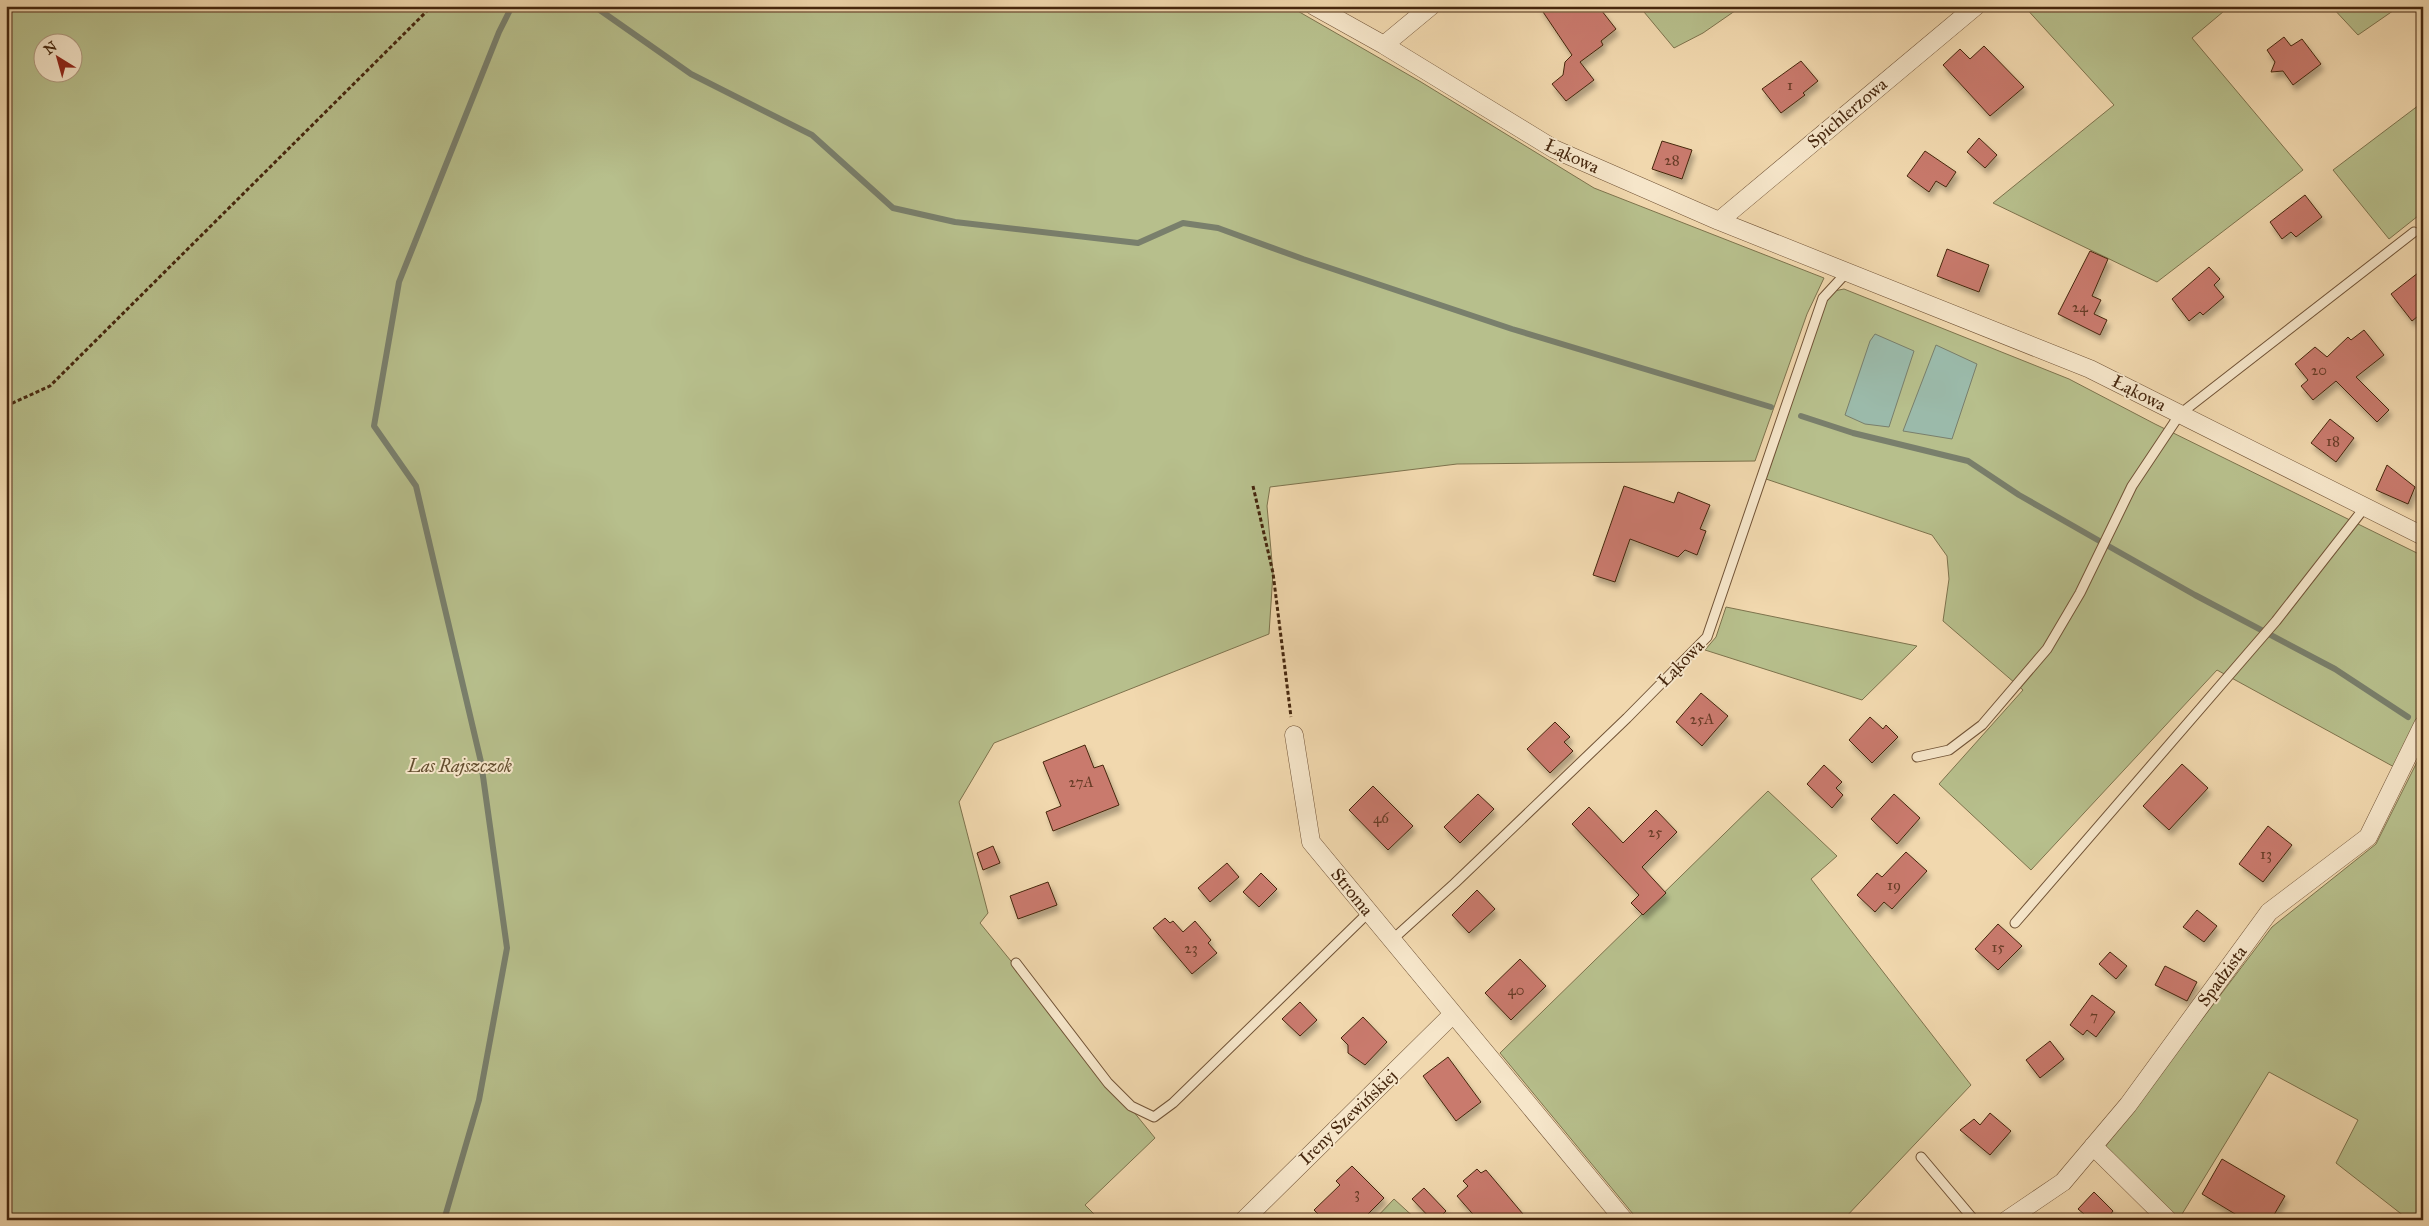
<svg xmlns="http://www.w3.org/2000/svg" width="2429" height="1226" viewBox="0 0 2429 1226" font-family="'IM FELL Great Primer',serif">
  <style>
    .green { fill: #b7bf8c; stroke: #7e734d; fill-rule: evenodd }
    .water { fill: #9bbaaa; stroke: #797f6c }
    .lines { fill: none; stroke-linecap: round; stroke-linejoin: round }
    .stream { stroke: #797f6c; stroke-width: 6 }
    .building { fill: #c97a6d; stroke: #46270e; filter: url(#shadow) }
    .lane-casing { stroke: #715336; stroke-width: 11 }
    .street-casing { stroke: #715336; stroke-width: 19 }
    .path { stroke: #46270e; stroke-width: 3; stroke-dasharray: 4 2.5; stroke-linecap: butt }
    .lane { stroke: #f6e6ca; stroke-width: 9 }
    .street { stroke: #f6e6ca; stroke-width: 18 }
    .labels { text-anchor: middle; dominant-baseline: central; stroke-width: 4; stroke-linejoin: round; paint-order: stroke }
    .number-label { font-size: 15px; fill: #673c26 }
    .street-label { font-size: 18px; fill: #46270e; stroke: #f6e6ca }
    .park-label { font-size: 18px; font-style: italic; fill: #624d2e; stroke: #f6e6ca }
  </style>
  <defs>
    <filter id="shadow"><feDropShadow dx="3" dy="5.5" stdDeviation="2.5" flood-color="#0004"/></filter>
  </defs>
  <rect width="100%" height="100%" fill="#f1d8ae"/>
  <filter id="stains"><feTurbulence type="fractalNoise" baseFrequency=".004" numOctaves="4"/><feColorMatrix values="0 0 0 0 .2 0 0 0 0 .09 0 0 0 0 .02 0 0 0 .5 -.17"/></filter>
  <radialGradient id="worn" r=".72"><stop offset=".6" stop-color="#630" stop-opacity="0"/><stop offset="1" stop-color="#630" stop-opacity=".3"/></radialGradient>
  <path class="green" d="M6,6H1289L1421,82L1594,188L1824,278L1807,314L1755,461L1457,464L1270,487L1267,506L1273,573L1269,634L994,743L959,802L988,913L980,923L1155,1138L1085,1205L1100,1220H6ZM42,42H72V72H42Z
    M1639,6H1742L1703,33L1674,48Z
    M2024,6H2230L2192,38L2303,170L2157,282L1993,203L2114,105Z
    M2331,6H2400L2358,35Z
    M2423,102V212L2389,239L2333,170Z
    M1844,289L2069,379L2155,424L2423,556V712L2396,768L2217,670L2031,870L1939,784L2023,690L1943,621L1949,579L1947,556L1932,535L1766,479L1829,292Z
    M1726,607L1917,646L1862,700L1705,650L1716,637Z
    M2423,750V1220H2409L2336,1163L2358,1120L2269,1072L2179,1219L2105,1147L2272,927L2376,844Z
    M1768,791L1837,856L1811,879L1971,1085L1843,1220H1638L1500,1053Z
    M1394,1199L1417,1220H1374Z"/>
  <path class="water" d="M1875,334L1914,351L1889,427L1865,424L1845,415L1870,341Z
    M1936,345L1977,364L1952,439L1903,431Z"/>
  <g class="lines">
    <path class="stream" d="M594,6L691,74L812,135L893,208L955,222L1138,243L1183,223L1218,228L1303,259L1512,329L1771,407
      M1801,416L1853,433L1968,461L2019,495L2103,543L2195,595L2335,669L2408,717
      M444,1220L479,1100L507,948L481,762L416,486L374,426L399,282L499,32L512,6"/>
  </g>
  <path class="building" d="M1539,6H1598L1616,29L1601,41L1603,45L1580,62L1594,80L1566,101L1552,84L1563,75L1565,62L1572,55Z
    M2284,37L2291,46L2302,39L2321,64L2293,85L2283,71L2271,72L2275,62L2267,50Z
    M1984,46L2024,87L1990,116L1943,65L1960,49L1970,59Z
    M1801,61L1818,81L1803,93L1805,95L1781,113L1762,89Z
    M1979,138L1997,155L1985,168L1967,152Z
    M1662,141L1692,150L1682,179L1652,169Z
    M1925,151L1956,172L1946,187L1936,181L1929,192L1907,176Z
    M2305,195L2322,217L2296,237L2291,232L2282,239L2270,222Z
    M1947,249L1989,265L1979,292L1937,276Z
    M2090,251L2108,259L2092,296L2101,300L2094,314L2107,320L2100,335L2058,314Z
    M2209,267L2220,279L2214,285L2224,297L2203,315L2200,312L2189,321L2172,299Z
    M2423,269V312L2412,321L2391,294Z
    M2364,330L2384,355L2356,377L2389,410L2377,422L2336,381L2313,400L2301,386L2308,380L2295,364L2315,347L2327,357L2348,337L2351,340Z
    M2330,419L2354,438L2336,462L2311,443Z
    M2387,465L2415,487L2408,504L2376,490Z
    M1624,486L1674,503L1678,492L1710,505L1700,529L1706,531L1697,555L1685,550L1678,557L1630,539L1615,582L1593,575Z
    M1701,693L1728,716L1702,746L1676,722Z
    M1870,717L1883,729L1886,725L1898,737L1872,763L1849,740Z
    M1555,722L1570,737L1564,742L1573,751L1550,773L1527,749Z
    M1085,745L1094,768L1103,765L1119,805L1053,831L1046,812L1061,806L1043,762Z
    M2182,764L2208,788L2169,830L2143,806Z
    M1824,765L1842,782L1836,788L1843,795L1832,808L1807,784Z
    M1373,786L1413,826L1388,850L1349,810Z
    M1478,794L1494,809L1460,843L1444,827Z
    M1894,794L1920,818L1897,844L1871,819Z
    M1589,807L1623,843L1656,810L1677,832L1642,867L1666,893L1643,915L1631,903L1639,895L1572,824Z
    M2268,826L2292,845L2263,882L2239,864Z
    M993,846L1000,863L983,870L977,853Z
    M1906,852L1927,871L1892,909L1884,902L1875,912L1857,895L1877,873L1882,877Z
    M1227,863L1239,877L1210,902L1198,888Z
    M1261,873L1277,889L1259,907L1243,892Z
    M1048,882L1057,905L1018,919L1010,896Z
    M1477,890L1495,909L1469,933L1452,915Z
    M2197,910L2217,926L2204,942L2183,927Z
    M1165,918L1170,923L1173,921L1183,932L1195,921L1211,940L1208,943L1217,953L1192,974L1153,928Z
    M1998,924L2022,946L1998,970L1975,949Z
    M2110,952L2127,966L2116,979L2099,964Z
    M1520,959L1546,986L1511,1020L1485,993Z
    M2165,966L2197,982L2187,1001L2155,985Z
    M2092,995L2115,1012L2096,1037L2087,1030L2083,1035L2070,1025Z
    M1300,1002L1317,1020L1300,1036L1282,1019Z
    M1363,1017L1387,1042L1365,1065L1348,1053V1045L1341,1038Z
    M2050,1041L2064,1059L2040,1078L2026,1060Z
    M1448,1057L1481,1102L1456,1121L1423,1076Z
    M1990,1113L2011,1131L1990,1155L1960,1130L1974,1119L1980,1125Z
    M2222,1159L2285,1196L2271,1220H2245L2202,1194Z
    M1352,1166L1384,1198L1362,1220H1324L1314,1210L1340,1185L1336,1181Z
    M1477,1169L1481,1173L1486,1170L1528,1220H1478L1457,1196L1468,1186L1463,1181Z
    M1424,1188L1446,1211L1437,1220H1432L1412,1199Z
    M2094,1192L2113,1211L2106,1220H2091L2078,1209Z"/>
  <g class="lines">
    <g class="lane-casing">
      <path id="lane" d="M1917,757L1949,750L1982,725L2047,649L2080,593L2132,486L2180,414L2414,232
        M2015,923L2276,621L2365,507
        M1392,940L1455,883L1627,718L1707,637L1823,298L1847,272
        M1016,963L1108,1083L1131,1106L1154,1117L1173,1103L1369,912
        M1921,1157L1974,1220"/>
    </g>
    <g class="street-casing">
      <path id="street" d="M1314,6L1384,45L1554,149L1719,221L2090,369L2423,536
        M1384,45L1431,6
        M1719,221L1976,6
        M1294,735L1311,842L1624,1220
        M2093,1146L2168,1220
        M1244,1220L1453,1014
        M2007,1220L2063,1182L2128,1105L2269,912L2368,837L2423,725"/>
    </g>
    <path class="path" d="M6,406L50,386L432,6
      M1253,486L1273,573L1291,717"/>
    <use href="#lane" class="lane"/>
    <use href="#street" class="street"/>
  </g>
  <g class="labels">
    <g class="number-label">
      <text x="1790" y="85">1</text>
      <text x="1672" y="160">28</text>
      <text x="2080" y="307">24</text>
      <text x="2319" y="370">20</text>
      <text x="2333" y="441">18</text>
      <text x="1702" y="719">25A</text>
      <text x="1081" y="782">27A</text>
      <text x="1381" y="818">46</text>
      <text x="1655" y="832">25</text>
      <text x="2266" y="854">13</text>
      <text x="1894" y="885">19</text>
      <text x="1998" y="947">15</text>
      <text x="1191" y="948">23</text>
      <text x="1516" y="990">40</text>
      <text x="2094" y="1016">7</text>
      <text x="1357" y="1193">3</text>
    </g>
    <g class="street-label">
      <text transform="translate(1847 113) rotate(-40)">Spichlerzowa</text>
      <text transform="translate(1572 156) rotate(25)">Łąkowa</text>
      <text transform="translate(2139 393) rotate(27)">Łąkowa</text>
      <text transform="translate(1681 663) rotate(-46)">Łąkowa</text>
      <text transform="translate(1352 892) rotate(51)">Stroma</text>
      <text transform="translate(2222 976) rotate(-54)">Spadzista</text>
      <text transform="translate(1348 1117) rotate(-44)">Ireny Szewińskiej</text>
    </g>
    <g class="park-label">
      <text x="460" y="766">Las Rajszczok</text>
    </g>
  </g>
  <rect width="2429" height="1226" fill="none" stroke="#f1d8ae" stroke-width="25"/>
  <rect x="8" y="8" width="2414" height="1211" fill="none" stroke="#46270e" stroke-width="2.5"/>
  <rect x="12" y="12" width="2404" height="1201" fill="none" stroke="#46270e"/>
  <g transform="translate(58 58) rotate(323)"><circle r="24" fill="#f6e6ca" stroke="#b09a7f"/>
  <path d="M0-4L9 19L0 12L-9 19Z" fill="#8f2418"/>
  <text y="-8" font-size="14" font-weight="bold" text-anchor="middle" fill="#46270e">N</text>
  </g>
  <rect width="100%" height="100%" filter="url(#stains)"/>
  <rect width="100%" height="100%" fill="url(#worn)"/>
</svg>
